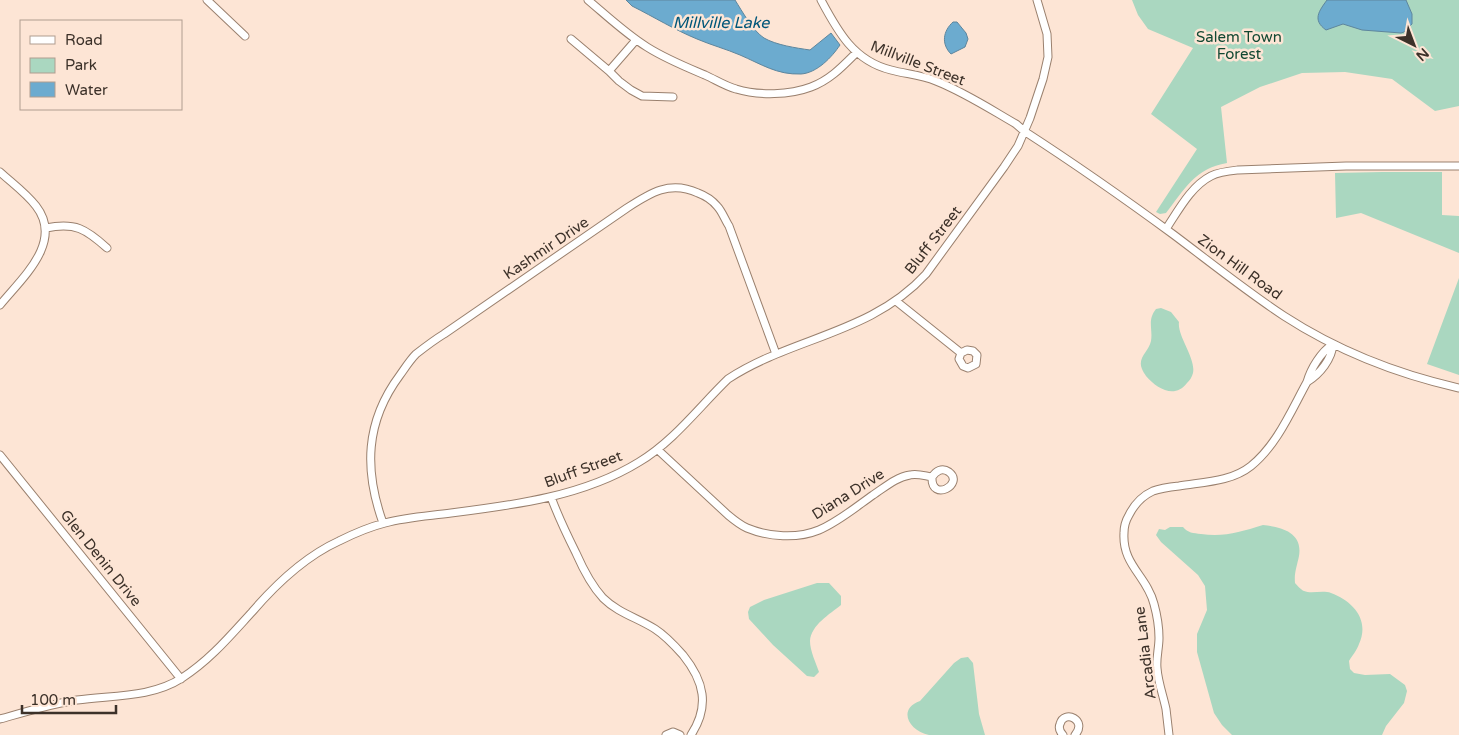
<svg xmlns="http://www.w3.org/2000/svg" width="1459" height="735" viewBox="0 0 1459 735" font-family="'Varela Round',sans-serif">
  <style>
    .green { fill: #aad7c0 }
    .water { fill: #6cabcf; stroke: #5e869d }
    .lines { fill: none; stroke-linecap: round; stroke-linejoin: round }
    .minor-casing { stroke: #9a806e; stroke-width: 9 }
    .minor { stroke: #fff; stroke-width: 7 }
    .labels { text-anchor: middle; dominant-baseline: central; stroke-width: 5; stroke-linejoin: round; paint-order: stroke }
    .park-label { font-size: 15px; fill: #114832; stroke: #fde5d5 }
    .street-label { font-size: 15px; fill: #3c3129; stroke: #fde5d5 }
    .water-label { font-size: 16px; font-style: italic; fill: #005679; stroke: #fde5d5 }
  </style>
  <rect width="100%" height="100%" fill="#fde5d5"/>
  <path class="green" d="M1132,0H1459V106L1435,111L1392,79L1345,72L1302,73L1260,87L1221,107L1227,163C1195,168 1184,190 1166,213L1160,214L1156,212L1197,149L1151,114L1193,48L1148,29L1138,15Z
    M1382,172H1442V215L1459,216V253L1361,213L1336,218L1335,173Z
    M1459,278V375L1427,364Z
    M1161,308L1171,312L1179,322C1177,336 1196,358 1193,373C1192,377 1190,380 1187,383C1175,399 1157,389 1146,376C1145,374 1143,372 1142,369C1137,358 1149,351 1151,341C1153,329 1147,320 1156,309Z
    M1263,525C1281,527 1303,532 1299,556C1297,566 1294,573 1295,583C1297,585 1301,590 1304,591C1311,594 1323,590 1331,593C1353,601 1370,620 1359,644C1357,650 1352,656 1349,661L1350,669L1354,673L1365,675L1390,674L1405,685L1407,691L1404,703L1386,726L1382,735H1232L1222,725L1214,713L1197,652V634L1207,610L1205,586L1198,575L1161,542L1156,535L1159,529L1165,530L1170,527H1183C1188,533 1193,533 1201,534C1225,537 1240,532 1263,525Z
    M817,583H829L841,596V605C830,614 811,625 810,641C810,651 816,663 819,672L814,677L807,676L773,645L749,619L748,612L750,607L764,600Z
    M968,657L973,663L979,714L985,735H929C909,731 897,709 920,701L954,663L961,658Z"/>
  <path class="water" d="M626,0H735C742,11 753,31 764,38C776,45 796,48 810,50L831,33L840,45C832,57 817,73 801,74C777,75 761,64 740,55C726,49 711,45 697,39C675,30 654,17 632,6Z
    M1327,0H1406L1412,14V24L1404,32L1401,33L1362,30L1343,24L1326,30C1312,20 1319,11 1327,0Z
    M953,22H957L966,33L968,39L965,47L951,54C941,44 943,31 953,22Z"/>
  <g class="lines">
    <g class="minor-casing">
      <path id="minor" d="M207,0L245,36
        M588,0C607,16 626,34 647,47C666,59 686,67 705,75C716,80 725,86 736,89C759,96 790,95 811,87C830,80 843,66 856,53
        M821,0C838,32 854,61 891,70C906,74 921,75 936,81C964,92 990,109 1016,124L1024,131C1075,164 1125,199 1174,235C1210,262 1246,291 1284,316C1338,351 1397,374 1459,388
        M571,39L609,71L619,81L631,90L642,96L673,97
        M609,71L636,40
        M0,172C12,183 26,193 36,206C64,242 22,278 0,305
        M46,228C75,222 86,229 107,248
        M1166,229C1178,211 1191,186 1211,176C1219,172 1229,171 1238,170L1346,166H1459
        M896,301L961,353L959,359L963,366L968,368L976,364L977,355L973,351L967,350L961,353
        M1307,382C1320,374 1332,359 1333,344
        M658,450L728,515C734,520 740,525 747,528C769,537 797,539 819,530C838,522 856,507 873,495C884,488 896,477 910,475C917,473 925,476 932,477C931,503 965,484 949,472C942,467 936,471 932,477
        M0,455L181,679
        M551,497C558,516 567,535 576,553C583,569 591,585 603,598C618,613 638,618 655,629C666,636 675,646 683,655C704,681 710,706 691,735
        M383,523C364,470 365,422 400,375C405,368 410,360 416,354C425,347 434,340 444,334L627,208C650,193 670,180 698,193C706,196 712,200 717,206C722,211 725,220 729,226L776,354
        M0,719C25,712 51,704 77,700C112,695 151,698 182,678C210,660 230,636 252,612C276,584 304,557 339,541C353,534 369,527 385,523C407,517 429,516 451,513C515,505 584,496 639,462C674,441 699,407 728,379C792,337 871,334 926,274L1004,167L1018,146L1030,118L1043,79L1048,57L1047,34L1037,0
        M666,735L673,732L680,735
        M1063,735C1060,732 1058,729 1060,724C1064,709 1088,720 1075,735
        M1169,735C1168,726 1167,717 1166,709C1163,695 1158,682 1157,668C1156,658 1159,648 1159,638C1159,626 1157,615 1154,604C1147,576 1122,565 1124,533C1124,526 1126,520 1129,515C1134,505 1142,496 1153,491C1161,488 1170,487 1179,486C1203,482 1231,482 1251,466C1277,445 1291,411 1307,382C1311,368 1321,352 1333,344"/>
    </g>
    <use href="#minor" class="minor"/>
  </g>
  <g class="labels">
    <g class="park-label">
      <text x="1239" y="37">Salem Town<tspan x="1239" dy="17">Forest</tspan></text>
    </g>
    <g class="street-label">
      <text transform="translate(918 63) rotate(21)">Millville Street</text>
      <text transform="translate(933 240) rotate(-52)">Bluff Street</text>
      <text transform="translate(546 248) rotate(-34)">Kashmir Drive</text>
      <text transform="translate(1240 267) rotate(36)">Zion Hill Road</text>
      <text transform="translate(583 469) rotate(-20)">Bluff Street</text>
      <text transform="translate(848 494) rotate(-32)">Diana Drive</text>
      <text transform="translate(101 558) rotate(51)">Glen Denin Drive</text>
      <text transform="translate(1145 653) rotate(-97)">Arcadia Lane</text>
    </g>
    <g class="water-label">
      <text x="721" y="23">Millville Lake</text>
    </g>
  </g>
  <rect x="20" y="20" width="162" height="90" fill="#fde5d5" stroke="#b09d90"/>
  <rect x="30" y="36" width="25" height="8" fill="#ffffff" stroke="#b09d90"/>
  <text x="65" y="45" font-size="15" fill="#3c3129">Road</text>
  <rect x="30" y="58" width="25" height="15" fill="#aad7c0" stroke="#b09d90"/>
  <text x="65" y="70" font-size="15" fill="#3c3129">Park</text>
  <rect x="30" y="82" width="25" height="15" fill="#6cabcf" stroke="#b09d90"/>
  <text x="65" y="95" font-size="15" fill="#3c3129">Water</text>
  <g transform="translate(1414 45) rotate(138)" stroke="#fde5d5" stroke-width="4" paint-order="stroke">
  <path d="M0-4L9 19L0 12L-9 19Z" fill="#3c3129"/>
  <text y="-8" font-size="14" font-weight="bold" text-anchor="middle" fill="#3c3129">N</text>
  </g>
  <path d="M22 705v8h94v-8" fill="none" stroke="#3c3129" stroke-width="2.5"/>
  <text x="30" y="705" font-size="15" fill="#3c3129" stroke="#fde5d5" stroke-width="4" paint-order="stroke">100 m</text>
</svg>
